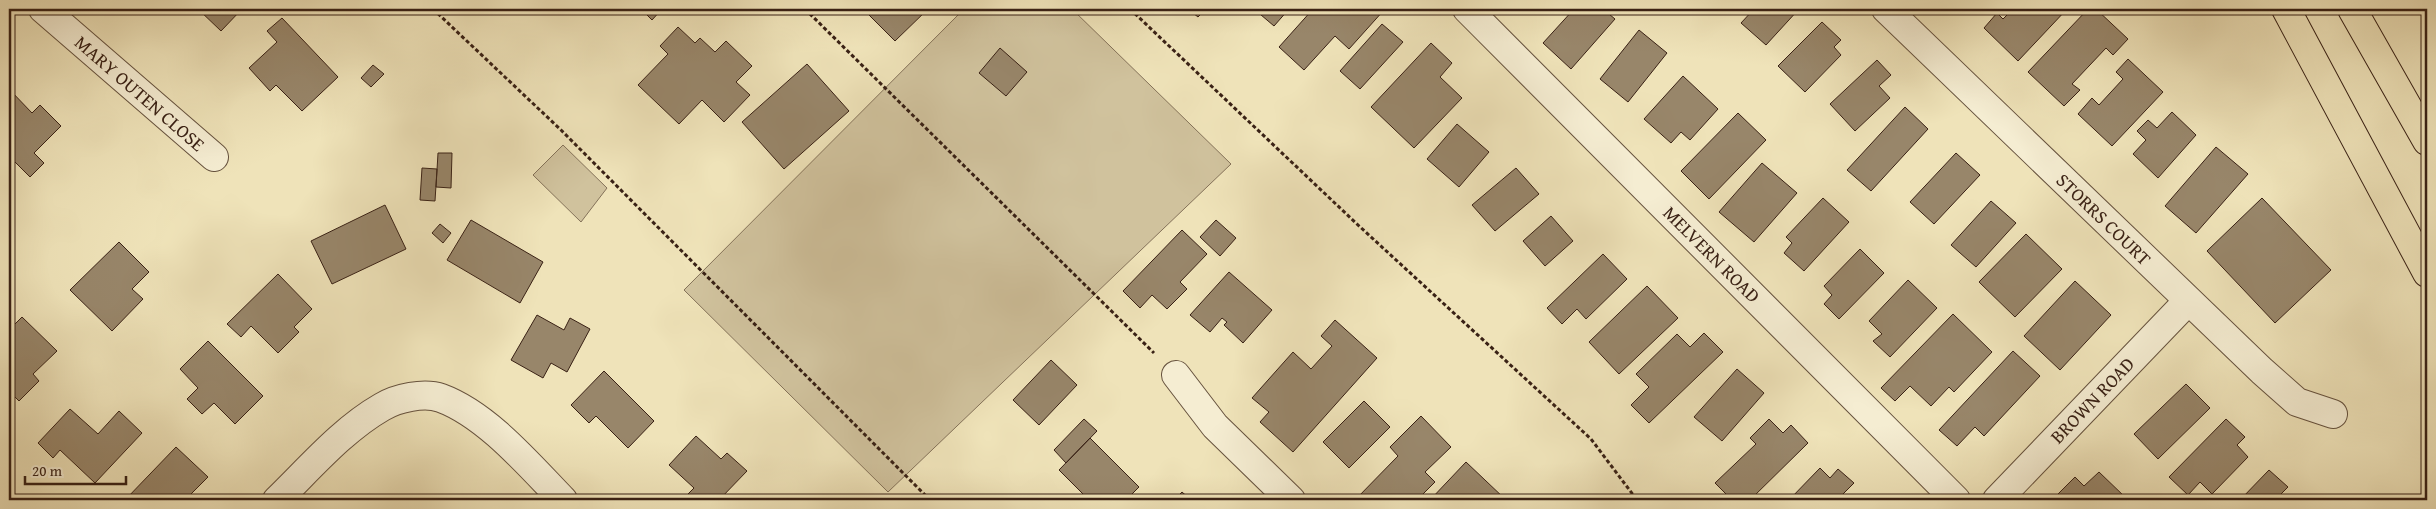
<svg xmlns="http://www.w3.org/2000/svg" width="2436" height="509" viewBox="0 0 2436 509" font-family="'Gentium Book Plus',serif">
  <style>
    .green { fill: #d0c29d; stroke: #847259 }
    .building { fill: #98866a; stroke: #392115 }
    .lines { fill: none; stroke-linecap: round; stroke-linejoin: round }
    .minor-casing { stroke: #66523e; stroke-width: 30 }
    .highway-casing { stroke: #392115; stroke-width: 30 }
    .path { stroke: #392115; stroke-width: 3; stroke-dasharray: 4 2.5; stroke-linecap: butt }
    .minor { stroke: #f5edd2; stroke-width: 28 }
    .highway { stroke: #efe3b9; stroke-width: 28 }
    .labels { text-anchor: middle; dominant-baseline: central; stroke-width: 4; stroke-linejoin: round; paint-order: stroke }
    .street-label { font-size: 19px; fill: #392115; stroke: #f5edd2 }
  </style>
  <rect width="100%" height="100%" fill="#efe3b9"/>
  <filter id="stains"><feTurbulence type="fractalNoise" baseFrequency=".004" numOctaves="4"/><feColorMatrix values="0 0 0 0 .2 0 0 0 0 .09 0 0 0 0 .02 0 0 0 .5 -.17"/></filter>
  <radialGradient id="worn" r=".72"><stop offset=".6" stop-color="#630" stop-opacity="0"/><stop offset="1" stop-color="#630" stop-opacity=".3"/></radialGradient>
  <path class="green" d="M964,9H1072L1231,164L888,492L684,290Z
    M563,145L607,188L581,222L533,175Z"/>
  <path class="building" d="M198,9H242L221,31Z
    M641,9H662L652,20Z
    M863,9H928L895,41Z
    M1188,9H1206L1198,17Z
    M1254,9H1289L1274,26Z
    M1313,9H1382L1384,10L1349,49L1335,36L1304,70L1279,47Z
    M1574,9H1603L1615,19L1571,69L1543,43Z
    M1754,9H1799L1766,45L1741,23Z
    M2013,9H2067L2018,61L1984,28L1997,13L2003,19Z
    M2088,9H2096L2128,39L2113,55L2106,48L2072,84L2080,90L2064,106L2028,72Z
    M282,18L338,77L302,111L276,85L270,91L249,68L277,42L267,31Z
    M1822,22L1841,40L1834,47L1841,55L1805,92L1778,66Z
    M1382,24L1403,42L1360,89L1340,71Z
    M678,27L695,43L700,38L715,52L726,41L752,66L736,82L750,95L724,122L702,100L679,124L638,85L668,54L660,46Z
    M1639,30L1667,53L1628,102L1600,79Z
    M1431,43L1452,63L1440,77L1462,98L1414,148L1371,107Z
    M1000,48L1027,72L1006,96L979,73Z
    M2128,59L2163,92L2112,146L2078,114L2092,98L2099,105L2123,79L2116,72Z
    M1877,60L1891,75L1879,86L1890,98L1855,131L1830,104Z
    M807,64L849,111L784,169L742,122Z
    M373,65L384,74L371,87L361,78Z
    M1683,76L1718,109L1690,140L1681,132L1671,143L1644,119Z
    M9,89L32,113L40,105L61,126L34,153L44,163L30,177L9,156Z
    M1905,107L1928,129L1871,191L1847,170Z
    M2172,112L2196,135L2158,178L2133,154L2146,140L2137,131L2148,120L2157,128Z
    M1738,113L1766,140L1709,199L1681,171Z
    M1457,124L1489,152L1459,187L1427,159Z
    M2216,147L2248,174L2196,233L2165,206Z
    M438,153H452L451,188L436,187Z
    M1956,153L1980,175L1934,224L1910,202Z
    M1762,163L1797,193L1754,242L1719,212Z
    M422,168L437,169L435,201L420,200Z
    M1516,168L1539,194L1495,231L1472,205Z
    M1823,198L1849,222L1804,271L1784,253L1792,243L1786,237Z
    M2262,198L2331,270L2275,323L2207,251Z
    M1991,201L2016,223L1976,267L1951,245Z
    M385,205L406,249L332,284L311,241Z
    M1551,216L1573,241L1545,266L1523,241Z
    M471,220L543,262L520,303L447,260Z
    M1216,220L1236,238L1220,256L1200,237Z
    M440,224L451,233L443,243L432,233Z
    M1182,230L1207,254L1180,282L1187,289L1167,309L1152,295L1140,308L1123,291Z
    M2026,234L2062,269L2015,317L1979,282Z
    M119,242L149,272L132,289L143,299L112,331L70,290Z
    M1860,249L1884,273L1839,319L1824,304L1832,295L1824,286Z
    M1603,254L1627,279L1586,319L1577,309L1562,324L1547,308Z
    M1229,272L1272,310L1243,343L1224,325L1227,322L1222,318L1210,332L1190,315Z
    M278,274L312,309L294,327L299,332L278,353L251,326L241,337L227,324Z
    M1908,280L1937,308L1890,357L1873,341L1882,334L1869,321Z
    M2075,281L2111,315L2060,370L2024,336Z
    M1647,286L1678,318L1619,374L1589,342Z
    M1953,314L1992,352L1954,392L1949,387L1931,406L1910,386L1895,401L1881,388Z
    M537,315L564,330L570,318L590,329L567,372L551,363L543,378L511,360Z
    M22,317L57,351L33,374L39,381L19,401L14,396L9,401V330Z
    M1335,320L1377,358L1293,452L1260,422L1269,412L1252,398L1293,352L1311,369L1332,346L1321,336Z
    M1704,333L1723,352L1649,423L1631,405L1649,387L1636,374L1677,334L1690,347Z
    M208,341L263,396L235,424L214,403L202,414L187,399L198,388L180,369Z
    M2013,351L2040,376L1984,436L1975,427L1957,446L1939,430Z
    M1051,360L1077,385L1039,425L1013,400Z
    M1737,369L1764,393L1722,441L1694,417Z
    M604,371L654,421L628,448L596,416L589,423L571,405Z
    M2186,384L2210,408L2158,459L2134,434Z
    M1364,401L1390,427L1349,468L1323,442Z
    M70,409L98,434L119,411L142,433L95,483L60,450L53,458L38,443Z
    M1421,416L1451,447L1425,472L1435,482L1417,500H1355L1398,456L1390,447Z
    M1084,419L1097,431L1066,463L1054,450Z
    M1769,419L1783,433L1791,425L1808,443L1750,500H1732L1715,483L1756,444L1750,438Z
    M2226,419L2245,437L2237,445L2248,457L2212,494L2200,482L2188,495L2169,477Z
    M696,436L721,459L727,453L747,471L719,500H686L684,498L694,488L669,465Z
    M1090,438L1139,487L1126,500H1089L1059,470Z
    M176,447L208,477L185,500H125Z
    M1466,462L1505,499L1503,500H1430Z
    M1820,468L1830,478L1838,469L1854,483L1837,500H1789Z
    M2269,470L2288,487L2278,497L2282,500H2240Z
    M2099,472L2125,497L2122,500H2052L2075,477L2084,486Z
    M1182,492L1191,500H1174Z"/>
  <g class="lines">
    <g class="minor-casing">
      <path id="minor" d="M43,9L214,157
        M1467,9L1956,500
        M1886,9L2262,371L2297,402L2333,414
        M1176,375L1215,426L1291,500
        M277,500C310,468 342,430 382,407C397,398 424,392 441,398C487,415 529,465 563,500
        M1997,500L2188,301"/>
    </g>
    <g class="highway-casing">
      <path id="highway" d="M2286,9L2427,273
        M2352,9L2427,141"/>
    </g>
    <path class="path" d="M433,9L561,130L930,500
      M805,9L1154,353
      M1130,9L1358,225L1591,439L1637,500"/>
    <use href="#minor" class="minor"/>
    <use href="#highway" class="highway"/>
  </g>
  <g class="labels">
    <g class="street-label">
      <text transform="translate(140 93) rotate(41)">MARY OUTEN CLOSE</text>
      <text transform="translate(2104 219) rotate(44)">STORRS COURT</text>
      <text transform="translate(1712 254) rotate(45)">MELVERN ROAD</text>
      <text transform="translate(2092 400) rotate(-46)">BROWN ROAD</text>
    </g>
  </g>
  <rect width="2436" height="509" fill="none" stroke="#efe3b9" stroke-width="30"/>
  <rect x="10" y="10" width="2416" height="489" fill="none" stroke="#392115" stroke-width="2.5"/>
  <rect x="15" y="15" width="2406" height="479" fill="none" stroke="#392115"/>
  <path d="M25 476v8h101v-8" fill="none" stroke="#392115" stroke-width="2.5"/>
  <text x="32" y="476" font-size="15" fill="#392115" stroke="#f5edd2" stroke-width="4" paint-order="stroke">20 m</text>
  <rect width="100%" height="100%" filter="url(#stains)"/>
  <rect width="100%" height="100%" fill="url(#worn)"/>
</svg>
